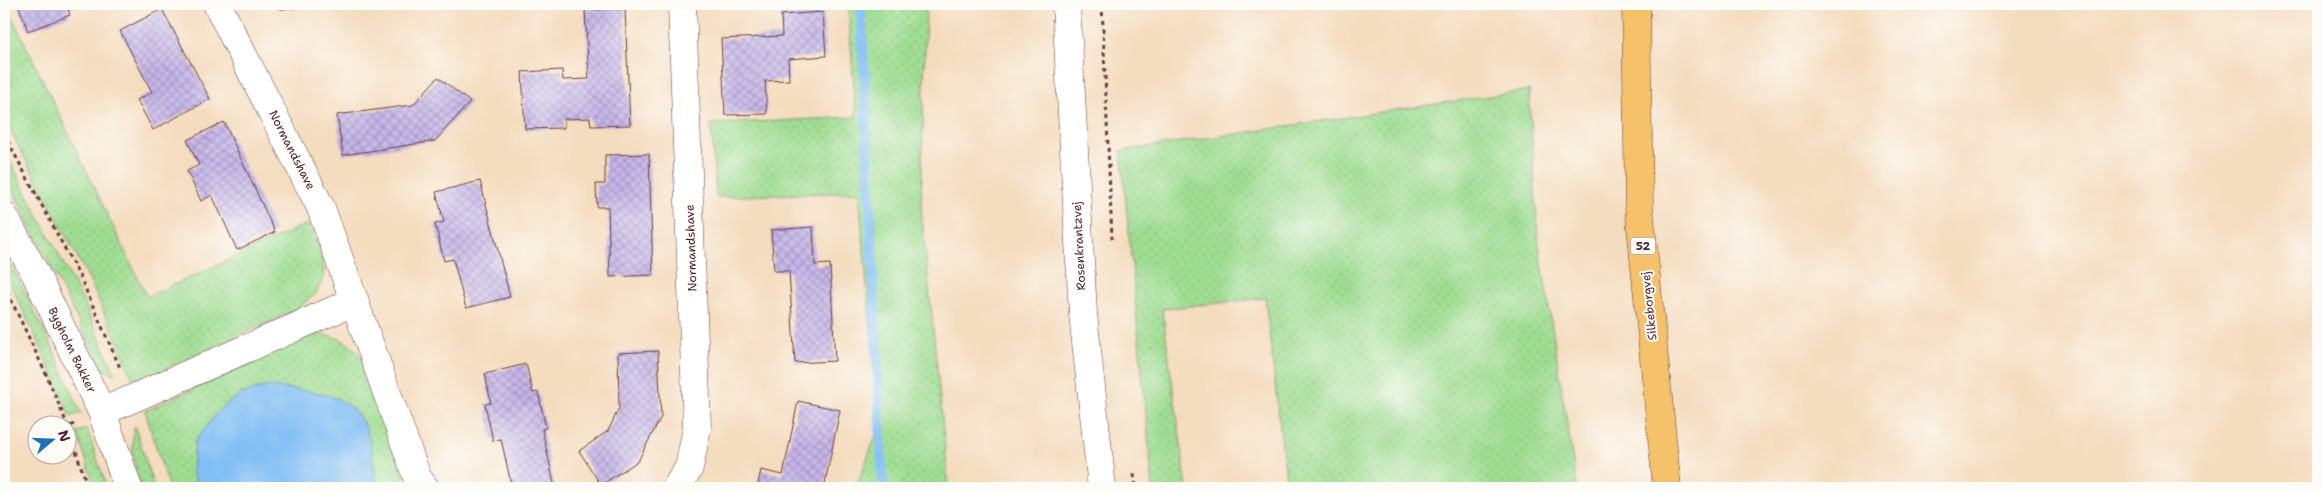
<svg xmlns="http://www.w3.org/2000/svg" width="2322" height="492" viewBox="0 0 2322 492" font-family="'Shantell Sans',sans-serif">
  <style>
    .grass { fill: url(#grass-dots); stroke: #747e5e }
    .water { fill: #80bef4; stroke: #656e90 }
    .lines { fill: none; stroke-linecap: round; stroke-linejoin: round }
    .stream { stroke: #80bef4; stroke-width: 10 }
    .building { fill: url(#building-cross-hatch) }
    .minor-casing { stroke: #643b41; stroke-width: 29 }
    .major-casing { stroke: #643b41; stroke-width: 29 }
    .path { stroke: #643b41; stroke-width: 3; stroke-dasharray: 4 4; stroke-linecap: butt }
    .minor { stroke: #fff; stroke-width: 28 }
    .major { stroke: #f5c16b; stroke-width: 28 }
    .labels { text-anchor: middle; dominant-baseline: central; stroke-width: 4; stroke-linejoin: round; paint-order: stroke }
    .shield { fill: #fdfcf7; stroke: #806168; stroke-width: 1 }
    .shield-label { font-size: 11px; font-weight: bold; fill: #4a1f2b }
    .street-label { font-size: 12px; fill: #4a1f2b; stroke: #fdfcf7 }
  </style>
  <defs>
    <pattern id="grass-dots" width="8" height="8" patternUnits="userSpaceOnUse" patternTransform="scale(1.25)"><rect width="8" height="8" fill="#9fdd92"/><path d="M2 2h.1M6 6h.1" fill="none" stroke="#8abd7e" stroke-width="1.8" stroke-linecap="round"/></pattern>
    <pattern id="building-cross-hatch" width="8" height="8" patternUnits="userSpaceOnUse" patternTransform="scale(1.25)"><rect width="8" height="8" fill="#c6b7ea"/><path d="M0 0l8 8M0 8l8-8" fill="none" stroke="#a394be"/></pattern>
  </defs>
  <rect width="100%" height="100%" fill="#fdfcf7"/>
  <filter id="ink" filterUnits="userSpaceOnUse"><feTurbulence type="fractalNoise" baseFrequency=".02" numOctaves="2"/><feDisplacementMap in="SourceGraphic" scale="10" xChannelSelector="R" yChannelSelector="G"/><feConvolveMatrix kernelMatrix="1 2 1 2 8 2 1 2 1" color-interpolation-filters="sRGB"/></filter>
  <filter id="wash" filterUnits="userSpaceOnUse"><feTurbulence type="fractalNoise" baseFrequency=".0096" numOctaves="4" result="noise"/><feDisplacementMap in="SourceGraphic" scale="20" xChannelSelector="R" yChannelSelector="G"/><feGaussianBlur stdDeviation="1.12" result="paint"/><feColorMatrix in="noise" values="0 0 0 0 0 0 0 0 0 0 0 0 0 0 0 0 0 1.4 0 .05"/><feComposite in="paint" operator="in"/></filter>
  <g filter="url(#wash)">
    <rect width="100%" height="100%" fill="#f4dcbe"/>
    <path class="grass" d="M4,4H6L147,297L309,223L322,255L324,275L316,294L295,310L177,364L142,379L132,378L121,349L87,275L4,119Z
      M848,4H926L921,208L949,488H856L879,427L859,192L716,197L711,124L856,117Z
      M1529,90L1538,237L1577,488H1287L1265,298L1162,309L1187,488H1153L1121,151Z
      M4,150L84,303L115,374L105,371L92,349L4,172Z
      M4,250L52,347L81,413L70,417L42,350L4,271Z
      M317,334C342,337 350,342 366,362L408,488H169L145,411L298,340Z
      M135,426L154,488H141C135,466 129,448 135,426Z
      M87,429L107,488H95L77,432Z"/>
    <path class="water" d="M268,386C320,393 364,390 372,454C374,465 377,477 373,488H198L192,471L195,441L221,408L241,394Z"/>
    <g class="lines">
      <path class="stream" d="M861,4L883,488"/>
    </g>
    <g id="blocks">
      <path class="building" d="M18,4H83L68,9L70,15L28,31Z
        M280,4H318V6L280,9Z
        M162,9L210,99L153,130L137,100L152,92L120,31Z
        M625,9L630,125L591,126L590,118L564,119V128L525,129L522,72L562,70L563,80L589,79L585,10Z
        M823,12L826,56L788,59L789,80L765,81L767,114L725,115L721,39L782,36L781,15Z
        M438,77L470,102L435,141L343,155L337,115L413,105Z
        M224,122L275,232L237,250L212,195L201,201L187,171L199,165L187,140Z
        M649,154L653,275L610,277L608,207H597L596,184H605V155Z
        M480,181L510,297L466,308L453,259L444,261L435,224L444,222L436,192Z
        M813,227L815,265L830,264L835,361L795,363L789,271H774L771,230Z
        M658,351L661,417L638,461L601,485L579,451L608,431L619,408L618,353Z
        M526,364L533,393L538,392L546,428L542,429L555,488H512L501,439L493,441L485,404L491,403L485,374Z
        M798,401L840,410L824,488H757L761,470L783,475Z"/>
    </g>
  </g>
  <g filter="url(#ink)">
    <use href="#blocks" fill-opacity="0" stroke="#643b41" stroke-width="1"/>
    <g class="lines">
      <g class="minor-casing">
        <path id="minor" d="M217,4L321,208L417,477L425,488
          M1066,4L1083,314L1102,488
          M4,216L35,273L102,412L128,488
          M102,412L355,301
          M676,488L689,468L697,428L682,4"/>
      </g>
      <g class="major-casing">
        <path id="major" d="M1636,4L1639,207L1667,488"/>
      </g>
      <path class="path" d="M1102,4L1112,239
        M4,134L81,279L121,370
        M4,285L46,374L67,424
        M74,424L68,427L88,488
        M1134,474L1136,488"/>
      <use href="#minor" class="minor"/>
      <use href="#major" class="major"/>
    </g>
  </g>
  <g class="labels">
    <rect class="shield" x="1630.5" y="237.5" width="25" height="17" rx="4"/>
    <g class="shield-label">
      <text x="1643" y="246">52</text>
    </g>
    <g class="street-label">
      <text transform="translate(292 150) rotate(63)">Normandshave</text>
      <text transform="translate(1079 246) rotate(-93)">Rosenkrantzvej</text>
      <text transform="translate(691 248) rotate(-92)">Normandshave</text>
      <text transform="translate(1649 306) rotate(-96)">Silkeborgvej</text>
      <text transform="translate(72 350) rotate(64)">Bygholm Bakker</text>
    </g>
  </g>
  <rect width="2322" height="492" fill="none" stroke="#fdfcf7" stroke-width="20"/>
  <g transform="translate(52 440) rotate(71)"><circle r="24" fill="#fdfcf7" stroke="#b5a4a5"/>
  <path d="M0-4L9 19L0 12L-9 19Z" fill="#1f6fb2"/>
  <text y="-8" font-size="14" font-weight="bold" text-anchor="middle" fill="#4a1f2b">N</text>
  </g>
</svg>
